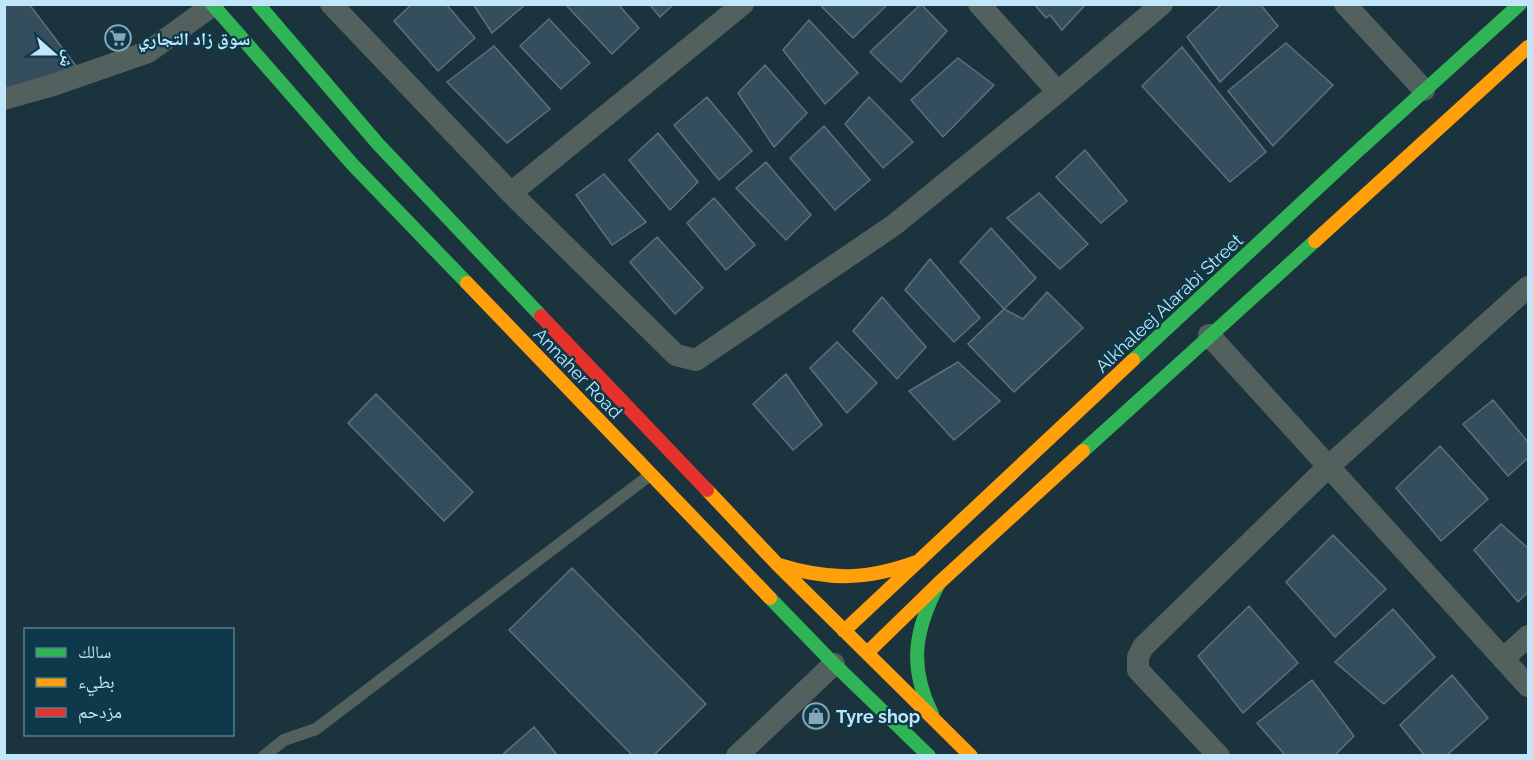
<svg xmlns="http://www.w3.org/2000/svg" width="1533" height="760" viewBox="0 0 1533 760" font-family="Raleway,'Noto Naskh Arabic',sans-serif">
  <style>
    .building { fill: #354e5d; stroke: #5c717e; stroke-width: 1.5 }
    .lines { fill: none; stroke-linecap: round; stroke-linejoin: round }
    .lane { stroke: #53615e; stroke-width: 12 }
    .street { stroke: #53615e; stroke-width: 22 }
    .fast { stroke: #30b455; stroke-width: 14 }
    .slow { stroke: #ff9f0a; stroke-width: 14 }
    .jam { stroke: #e5322d; stroke-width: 14 }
    .labels { text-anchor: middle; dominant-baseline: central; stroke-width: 4.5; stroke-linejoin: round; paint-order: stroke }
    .poi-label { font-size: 18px; font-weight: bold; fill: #c1e6f9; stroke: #0d394a; text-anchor: start }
    .street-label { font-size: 18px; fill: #c1e6f9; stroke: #0d394a }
  </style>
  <rect width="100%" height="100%" fill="#1b333c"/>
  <path class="building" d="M4,4H29L76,66L4,96Z
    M412,4H446L475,38L438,71L394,21Z
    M473,4H526L492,33Z
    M618,4L639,28L612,54L566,5Z
    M649,4H674L660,17Z
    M824,4H888L853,38L822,7Z
    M921,4L947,31L901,82L870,52Z
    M1034,4H1086L1062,30L1050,15L1046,18Z
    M1222,4H1260L1278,26L1220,82L1187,37Z
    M549,19L590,63L561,89L520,46Z
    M809,20L858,73L825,104L783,50Z
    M1286,43L1333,85L1273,146L1228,91Z
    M494,46L550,109L507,143L447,82Z
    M1182,47L1266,152L1230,182L1142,86Z
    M958,58L994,85L943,137L911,100Z
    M765,65L807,113L774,147L738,93Z
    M707,97L752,151L719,180L674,125Z
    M869,97L913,142L883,168L845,124Z
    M824,126L870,180L835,210L790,158Z
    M658,133L698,182L670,210L629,160Z
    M1085,150L1127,201L1101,223L1056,177Z
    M766,162L811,215L786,240L736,188Z
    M604,174L646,222L612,245L576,195Z
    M1039,193L1088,244L1060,269L1007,218Z
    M714,198L755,245L726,270L687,223Z
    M991,228L1036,278L1004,309L960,262Z
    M657,237L703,288L675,314L630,262Z
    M930,259L980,318L954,342L905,290Z
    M1047,292L1083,328L1014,392L968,344L1004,309L1023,319Z
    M882,297L926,347L897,379L853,331Z
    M837,342L877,383L847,413L810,368Z
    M958,362L1000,401L954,440L909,391Z
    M786,374L822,425L793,450L753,404Z
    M376,394L473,492L444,521L348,423Z
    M1493,400L1528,442V458L1508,476L1463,424Z
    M1440,446L1488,499L1441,541L1396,488Z
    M1501,524L1528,548V592L1518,602L1474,550Z
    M1333,535L1386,589L1335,637L1286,582Z
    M572,568L706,704L653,756H633L509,630Z
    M1249,606L1298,663L1243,713L1198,656Z
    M1393,609L1435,657L1384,704L1335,662Z
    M1452,675L1488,718L1446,756H1425L1400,725Z
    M1312,680L1354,736L1334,756H1286L1257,723Z
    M534,727L558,756H501Z"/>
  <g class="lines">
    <path class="lane" d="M264,756L284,740L316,729L650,475"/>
    <path class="street" d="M331,4L511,193L676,355L696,360L894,225L1058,92L1162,4
      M979,4L1058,92
      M1345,4L1424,90
      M4,99L50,86L148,52L213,5
      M511,193L743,4
      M1209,335L1528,686
      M1503,659L1528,636
      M737,756L834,664
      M1219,756L1138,670V657L1143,647L1328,467L1528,287"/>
    <path class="fast" d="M212,4L353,165L467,283
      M258,4L378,144L541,316
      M1133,360L1349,159L1520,4
      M1083,451L1315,241
      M770,598L834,664L929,756
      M932,714C908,666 915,629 939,583"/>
    <path class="slow" d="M1315,241L1528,47
      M467,283L770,598
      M707,490L778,565L971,756
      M779,565C831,581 868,580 919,561
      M844,631L1133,360
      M867,653L939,583L1083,451"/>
    <path class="jam" d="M541,316L707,490"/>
  </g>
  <defs>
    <g id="supermarket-ring" transform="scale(1.35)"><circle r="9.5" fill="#0d394a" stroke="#87a7b7" stroke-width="1.5"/><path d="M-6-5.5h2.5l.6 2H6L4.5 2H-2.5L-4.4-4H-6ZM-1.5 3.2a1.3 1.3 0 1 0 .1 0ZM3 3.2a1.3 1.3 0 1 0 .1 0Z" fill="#87a7b7"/></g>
    <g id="shop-ring" transform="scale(1.35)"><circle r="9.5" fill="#0d394a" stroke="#87a7b7" stroke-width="1.5"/><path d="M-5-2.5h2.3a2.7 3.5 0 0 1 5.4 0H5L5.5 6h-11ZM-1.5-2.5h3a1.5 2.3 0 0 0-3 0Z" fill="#87a7b7"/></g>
  </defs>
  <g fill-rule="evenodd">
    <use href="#supermarket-ring" x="118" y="38"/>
    <use href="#shop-ring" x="816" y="716"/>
  </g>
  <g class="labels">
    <g class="poi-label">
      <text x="138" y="38">سوق زاد التجاري</text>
      <text x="836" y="716">Tyre shop</text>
    </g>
    <g class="street-label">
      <text transform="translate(1169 303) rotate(-43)">Alkhaleej Alarabi Street</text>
      <text transform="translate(578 373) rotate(46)">Annaher Road</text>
    </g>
  </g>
  <rect width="1533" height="760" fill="none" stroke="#c1e6f9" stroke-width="12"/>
  <rect x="24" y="628" width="210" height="108" fill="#0d394a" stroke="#557e90" stroke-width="1.5"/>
  <rect x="36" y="648" width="30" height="9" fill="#30b455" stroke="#557e90" stroke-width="1.5"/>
  <text x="78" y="658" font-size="18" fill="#c1e6f9">سالك</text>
  <rect x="36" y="678" width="30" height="9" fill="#ff9f0a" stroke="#557e90" stroke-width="1.5"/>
  <text x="78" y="688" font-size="18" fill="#c1e6f9">بطيء</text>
  <rect x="36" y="708" width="30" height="9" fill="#e5322d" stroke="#557e90" stroke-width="1.5"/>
  <text x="78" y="718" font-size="18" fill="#c1e6f9">مزدحم</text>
  <g transform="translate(54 54) rotate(111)" stroke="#0d394a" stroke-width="4.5" paint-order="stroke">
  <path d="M0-4.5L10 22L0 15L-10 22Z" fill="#c1e6f9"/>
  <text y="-9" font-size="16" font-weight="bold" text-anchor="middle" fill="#c1e6f9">ش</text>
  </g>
</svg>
